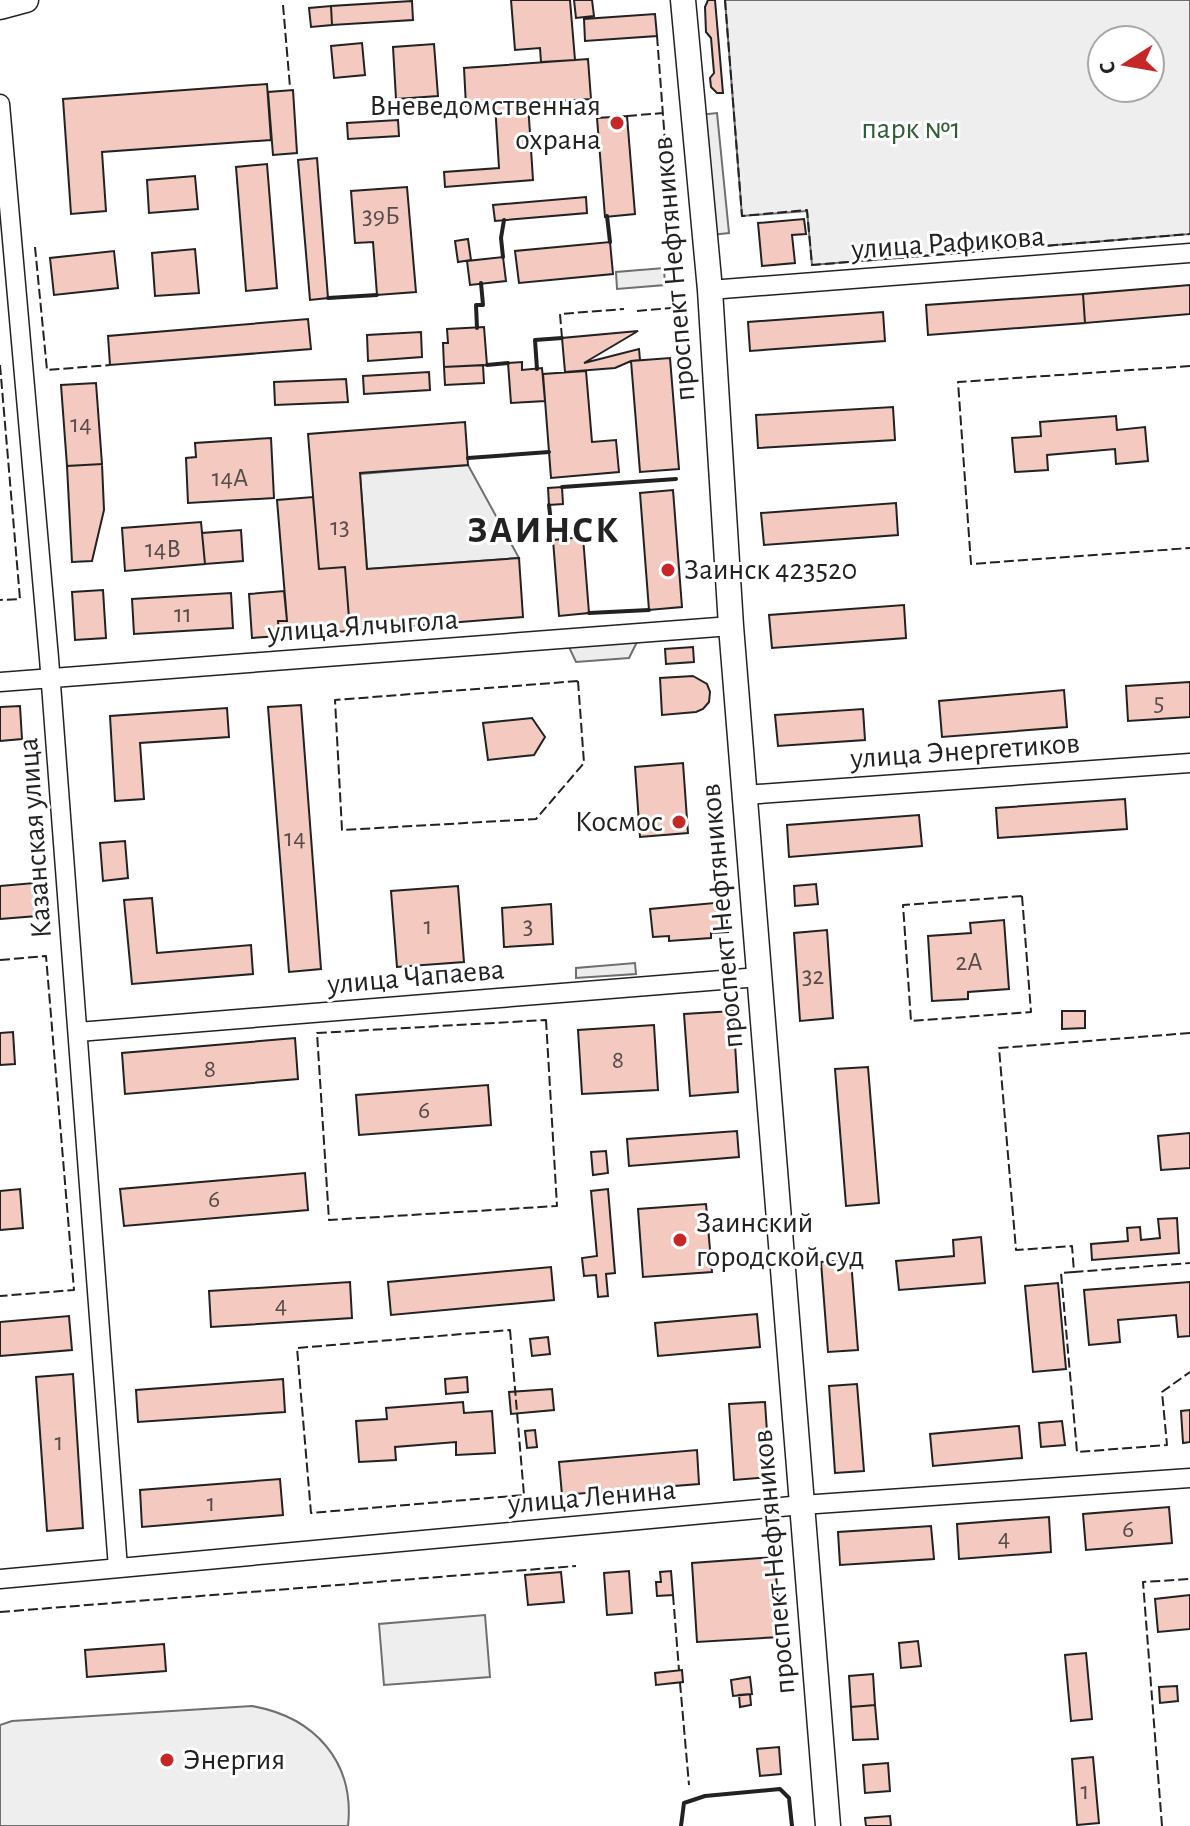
<svg xmlns="http://www.w3.org/2000/svg" width="1190" height="1826" viewBox="0 0 1190 1826" font-family="'Alegreya Sans',sans-serif">
  <style>
    .green { fill: #eee; stroke: #6f6f6f; stroke-width: 2; fill-rule: evenodd }
    .parking { fill: #ededed; stroke: #6f6f6f; stroke-width: 2 }
    .building { fill: #f3c9c0; stroke: #222; stroke-width: 2 }
    .lines { fill: none; stroke-linecap: round; stroke-linejoin: round }
    .minor-casing { stroke: #222; stroke-width: 21 }
    .major-casing { stroke: #222; stroke-width: 27 }
    .minor { stroke: #fff; stroke-width: 18 }
    .major { stroke: #fff; stroke-width: 24 }
    .fence { stroke: #222; stroke-width: 2; stroke-dasharray: 10 4; stroke-linecap: butt }
    .wall { stroke: #222; stroke-width: 4 }
    .poi-dot { fill: #c62828; stroke: #fff; stroke-width: 3 }
    .labels { text-anchor: middle; dominant-baseline: central; stroke-width: 6; stroke-linejoin: round; paint-order: stroke }
    .number-label { font-size: 26px; fill: #564c4a }
    .poi-label { font-size: 30px; fill: #222; stroke: #fff; text-anchor: start }
    .park-label { font-size: 30px; fill: #2f5e38; stroke: #fff }
    .street-label { font-size: 30px; fill: #222; stroke: #fff }
    .district-label { font-size: 38px; font-weight: bold; letter-spacing: 2px; fill: #222; stroke: #fff }
  </style>
  <rect width="100%" height="100%" fill="#fff"/>
  <path class="green" d="M725,0H1190V234L812,265L807,211L742,216ZM1150,40V88H1102V40Z
    M485,1615L490,1677L384,1685L379,1624Z
    M252,1706C314,1717 355,1761 348,1826H0V1725L12,1721Z"/>
  <path class="parking" d="M717,113L729,233L711,235L699,115Z
    M664,268L665,285L617,289L616,272Z
    M468,465L519,558L367,569L360,474Z
    M638,640L629,658L576,662L568,645Z
    M635,963L636,974L576,978V968Z"/>
  <path class="building" d="M511,0H570L575,60L541,62L540,48L515,50Z
    M574,0H592L594,16L576,18Z
    M708,0H715L723,93H717L711,87L710,78L714,73L711,38L706,32L705,7Z
    M412,1L413,20L332,25L331,6Z
    M331,6L332,25L311,27L309,8Z
    M655,14L657,36L585,41L584,19Z
    M362,43L365,75L334,78L331,46Z
    M434,44L438,96L396,99L393,47Z
    M588,59L591,99L528,103L533,180L445,187L444,172L499,168L495,104L466,106L464,68Z
    M267,84L271,140L102,152L106,211L71,214L63,99Z
    M293,90L297,153L273,155L268,92Z
    M627,116L635,214L605,217L597,118Z
    M398,120L399,136L348,139L347,123Z
    M317,158L328,298L310,300L298,160Z
    M267,164L277,288L246,291L236,167Z
    M195,176L198,209L149,213L147,180Z
    M407,187L416,292L377,295L373,242L355,243L351,191Z
    M586,197L587,213L495,221L493,205Z
    M804,219L806,234L792,235L795,263L762,266L758,223Z
    M468,239L471,260L458,262L455,241Z
    M610,242L613,274L519,283L515,251Z
    M195,249L199,293L155,296L152,253Z
    M114,251L118,288L54,295L50,258Z
    M503,257L506,281L470,285L467,261Z
    M1190,285V314L1085,323L1083,294Z
    M1083,294L1085,323L928,335L926,305Z
    M883,312L885,341L750,351L748,322Z
    M308,319L311,349L110,365L108,336Z
    M484,327L487,365L444,367L443,343H448L447,329Z
    M638,331L584,363L639,349L640,360L631,361L615,368L565,372L562,338Z
    M421,332L422,357L368,361L367,335Z
    M670,358L679,469L640,472L631,361Z
    M522,362V370L542,368L545,401L511,403L508,363Z
    M483,365L484,383L445,385L444,367Z
    M586,371L592,442L616,440L619,472L551,478L543,374Z
    M429,372L430,390L364,394L363,376Z
    M346,379L348,402L275,405L274,382Z
    M96,383L102,464L67,466L61,385Z
    M893,407L895,440L758,448L756,415Z
    M1116,416L1117,430L1145,427L1148,461L1116,464L1115,449L1047,455L1048,470L1015,472L1012,438L1041,436L1040,422Z
    M465,422L468,465L360,473L367,569L519,558L523,617L350,631L345,567L319,569L308,434Z
    M271,438L274,498L188,503L186,458L196,457L195,443Z
    M102,464L104,510L92,561L72,562L67,466Z
    M562,487L563,504L549,505L548,488Z
    M673,490L682,607L649,610L640,493Z
    M313,497L319,569L345,567L350,631L279,636L278,621H287L277,500Z
    M896,503L898,535L764,545L761,513Z
    M201,522L205,564L125,571L122,528Z
    M241,530L243,561L205,564L202,533Z
    M583,537L589,613L559,616L553,540Z
    M103,590L106,638L75,640L72,592Z
    M284,591L287,621H278L279,636L252,638L249,594Z
    M231,593L233,628L134,634L132,599Z
    M904,605L906,638L772,648L769,615Z
    M693,647L694,662L666,664L665,649Z
    M693,676L707,684L710,692L709,702L703,709L696,712L662,715L660,678Z
    M1190,682V717L1128,721L1126,686Z
    M1064,690L1067,727L942,737L939,701Z
    M301,705L321,969L289,972L268,707Z
    M20,706L22,739L0,741V707Z
    M227,708L229,737L140,743L144,799L115,801L110,716Z
    M863,709L865,740L778,746L775,715Z
    M532,718L545,737L534,755L488,760L483,723Z
    M683,763L688,833L640,837L635,767Z
    M1125,799L1127,829L998,838L996,808Z
    M919,815L922,846L789,857L787,825Z
    M125,841L128,878L103,881L100,843Z
    M34,883L37,916L0,919V886Z
    M816,884L818,904L795,906L794,886Z
    M458,886L464,962L397,967L391,891Z
    M152,898L157,953L251,945L253,974L132,984L124,900Z
    M725,902L728,932L711,933V938L669,941V936L653,937L650,909Z
    M551,904L553,944L504,947L502,908Z
    M1004,920L1009,989L968,992V999L932,1001L928,936L971,933L970,923Z
    M827,930L833,1018L800,1021L794,933Z
    M733,1011L738,1092L690,1096L684,1014Z
    M1062,1011H1085V1028L1062,1029Z
    M654,1025L658,1090L582,1094L578,1030Z
    M13,1032L15,1064L0,1065V1033Z
    M295,1038L298,1079L125,1094L122,1053Z
    M868,1067L879,1203L846,1206L835,1069Z
    M488,1085L491,1125L359,1135L356,1095Z
    M737,1131L739,1157L629,1166L627,1139Z
    M1190,1133V1168L1161,1170L1158,1136Z
    M606,1151L608,1173L593,1175L591,1152Z
    M305,1173L308,1210L124,1226L120,1189Z
    M20,1189L23,1228L0,1230V1191Z
    M608,1189L615,1273L606,1274L608,1296L598,1297L596,1275L584,1276L582,1258L597,1256L591,1191Z
    M706,1204L712,1272L643,1277L638,1209Z
    M1177,1218L1179,1253L1092,1260L1091,1244L1128,1241L1127,1228L1140,1227L1141,1240L1160,1238L1158,1219Z
    M981,1237L985,1283L899,1290L896,1261L954,1256L953,1240Z
    M851,1260L858,1350L828,1352L821,1262Z
    M551,1267L554,1300L391,1315L388,1282Z
    M350,1282L352,1318L211,1327L209,1291Z
    M1190,1282V1336L1178,1337L1176,1315L1118,1320L1120,1342L1089,1345L1084,1290Z
    M1058,1283L1066,1369L1033,1372L1025,1286Z
    M757,1314L760,1347L658,1356L655,1323Z
    M69,1316L72,1350L0,1356V1322Z
    M548,1337L550,1354L532,1356L530,1339Z
    M73,1374L83,1528L47,1531L36,1377Z
    M467,1377L468,1392L446,1394L445,1379Z
    M283,1379L285,1412L138,1422L136,1390Z
    M857,1384L864,1471L835,1473L829,1386Z
    M552,1389L554,1410L511,1414L509,1392Z
    M463,1402L464,1413L492,1411L495,1453L456,1455V1442L395,1447L396,1460L359,1462L356,1421L387,1419L386,1408Z
    M765,1402L770,1477L734,1480L729,1404Z
    M1190,1410V1442L1183,1443L1181,1411Z
    M1062,1421L1065,1445L1041,1447L1039,1423Z
    M1019,1426L1022,1458L933,1466L930,1434Z
    M535,1430L537,1447L527,1448L525,1431Z
    M697,1450L699,1484L562,1495L559,1462Z
    M280,1479L283,1515L142,1527L140,1490Z
    M1169,1507L1172,1543L1086,1550L1083,1514Z
    M1049,1517L1051,1552L959,1559L957,1524Z
    M931,1526L934,1559L840,1565L838,1532Z
    M775,1557L780,1637L697,1642L692,1563Z
    M629,1571L632,1613L607,1615L604,1573Z
    M671,1571L673,1595L657,1596L656,1582H661L660,1572Z
    M561,1572L564,1602L528,1605L525,1575Z
    M1190,1595V1629L1158,1632L1155,1599Z
    M918,1641L921,1666L901,1668L899,1643Z
    M164,1644L166,1671L87,1677L85,1650Z
    M1086,1653L1092,1719L1071,1721L1065,1655Z
    M682,1670L683,1682L656,1685L655,1673Z
    M873,1674L875,1705L851,1707L849,1676Z
    M750,1677L752,1694L733,1696L731,1680Z
    M1177,1686L1178,1701L1160,1703L1159,1687Z
    M750,1694L751,1705L740,1707L739,1695Z
    M875,1705L878,1739L853,1740L851,1707Z
    M779,1747L781,1774L760,1776L757,1749Z
    M1093,1757L1099,1823L1077,1825L1072,1759Z
    M888,1763L890,1791L865,1793L863,1765Z
    M890,1816L891,1826H866L865,1818Z"/>
  <g class="lines">
    <g class="minor-casing">
      <path id="minor" d="M0,104L49,658L118,1568
        M710,290L1190,253
        M0,682L731,626
        M745,795L1190,763
        M78,1032L759,977
        M0,1579L802,1505L1190,1478"/>
    </g>
    <g class="major-casing">
      <path id="major" d="M683,0L710,290L731,626L828,1826
        M0,7L26,0"/>
    </g>
    <use href="#minor" class="minor"/>
    <use href="#major" class="major"/>
    <path class="fence" d="M725,0L742,216L807,210L812,265L1190,234
      M283,5L290,87
      M657,36L666,155
      M627,116L663,113
      M35,247L47,370L110,365
      M637,311L682,307L685,341
      M562,338L560,314L624,309
      M0,365L20,599L0,600
      M1190,366L958,382L971,564L1190,548
      M578,681L584,763L536,819L342,830L335,700Z
      M1022,896L1031,1012L911,1021L903,905Z
      M0,960L46,956L74,1290L0,1296
      M546,1020L557,1206L329,1220L317,1033Z
      M1190,1033L999,1048L1016,1250L1072,1246L1074,1272L1190,1263
      M1074,1272L1061,1273L1077,1452L1167,1445L1162,1392L1190,1372
      M510,1330L524,1495L311,1513L297,1348Z
      M673,1595L679,1670
      M0,1612L576,1566
      M680,1683L689,1785
      M1162,1826L1143,1582L1190,1579"/>
    <path class="wall" d="M607,216L610,242
      M503,257L501,238L504,220
      M328,298L377,295
      M477,328L476,305H483L481,283
      M487,365L508,363
      M537,369L535,340L562,338
      M468,458L549,452
      M562,487L676,479
      M549,505L553,540
      M589,613L649,610
      M681,1826L684,1803L705,1796L780,1789L789,1798L792,1826"/>
  </g>
  <g class="poi-dot">
    <circle cx="617" cy="123" r="8"/>
    <circle cx="668" cy="570" r="8"/>
    <circle cx="679" cy="822" r="8"/>
    <circle cx="680" cy="1240" r="8"/>
    <circle cx="167" cy="1760" r="8"/>
  </g>
  <g class="labels">
    <g class="number-label">
      <text x="381" y="216">39Б</text>
      <text x="81" y="424">14</text>
      <text x="230" y="478">14А</text>
      <text x="340" y="527">13</text>
      <text x="163" y="549">14В</text>
      <text x="183" y="614">11</text>
      <text x="1159" y="702">5</text>
      <text x="295" y="838">14</text>
      <text x="428" y="926">1</text>
      <text x="528" y="926">3</text>
      <text x="969" y="962">2А</text>
      <text x="813" y="976">32</text>
      <text x="618" y="1060">8</text>
      <text x="210" y="1069">8</text>
      <text x="424" y="1110">6</text>
      <text x="214" y="1199">6</text>
      <text x="281" y="1305">4</text>
      <text x="59" y="1442">1</text>
      <text x="211" y="1503">1</text>
      <text x="1128" y="1529">6</text>
      <text x="1004" y="1538">4</text>
      <text x="1085" y="1791">1</text>
    </g>
    <g class="poi-label">
      <text x="601" y="106" text-anchor="end">Вневедомственная<tspan x="601" dy="34">охрана</tspan></text>
      <text x="684" y="570">Заинск 423520</text>
      <text x="663" y="822" text-anchor="end">Космос</text>
      <text x="696" y="1223">Заинский<tspan x="696" dy="34">городской суд</tspan></text>
      <text x="183" y="1760">Энергия</text>
    </g>
    <g class="park-label">
      <text x="911" y="129">парк №1</text>
    </g>
    <g class="street-label">
      <text transform="translate(948 243) rotate(-4)">улица Рафикова</text>
      <text transform="translate(674 269) rotate(-95)">проспект Нефтяников</text>
      <text transform="translate(363 626) rotate(-4)">улица Ялчыгола</text>
      <text transform="translate(965 751) rotate(-4)">улица Энергетиков</text>
      <text transform="translate(35 838) rotate(-94)">Казанская улица</text>
      <text transform="translate(722 916) rotate(-95)">проспект Нефтяников</text>
      <text transform="translate(416 977) rotate(-5)">улица Чапаева</text>
      <text transform="translate(592 1497) rotate(-5)">улица Ленина</text>
      <text transform="translate(774 1562) rotate(-95)">проспект Нефтяников</text>
    </g>
    <g class="district-label">
      <text x="544" y="531">ЗАИНСК</text>
    </g>
  </g>
  <g transform="translate(1126 64) rotate(259)"><circle r="38" fill="#ffffff" stroke="#a7a7a7" stroke-width="2"/>
  <path d="M0-6L14 30L0 20L-14 30Z" fill="#c62828"/>
  <text y="-12" font-size="22" font-weight="bold" text-anchor="middle" fill="#222222">С</text>
  </g>
</svg>
